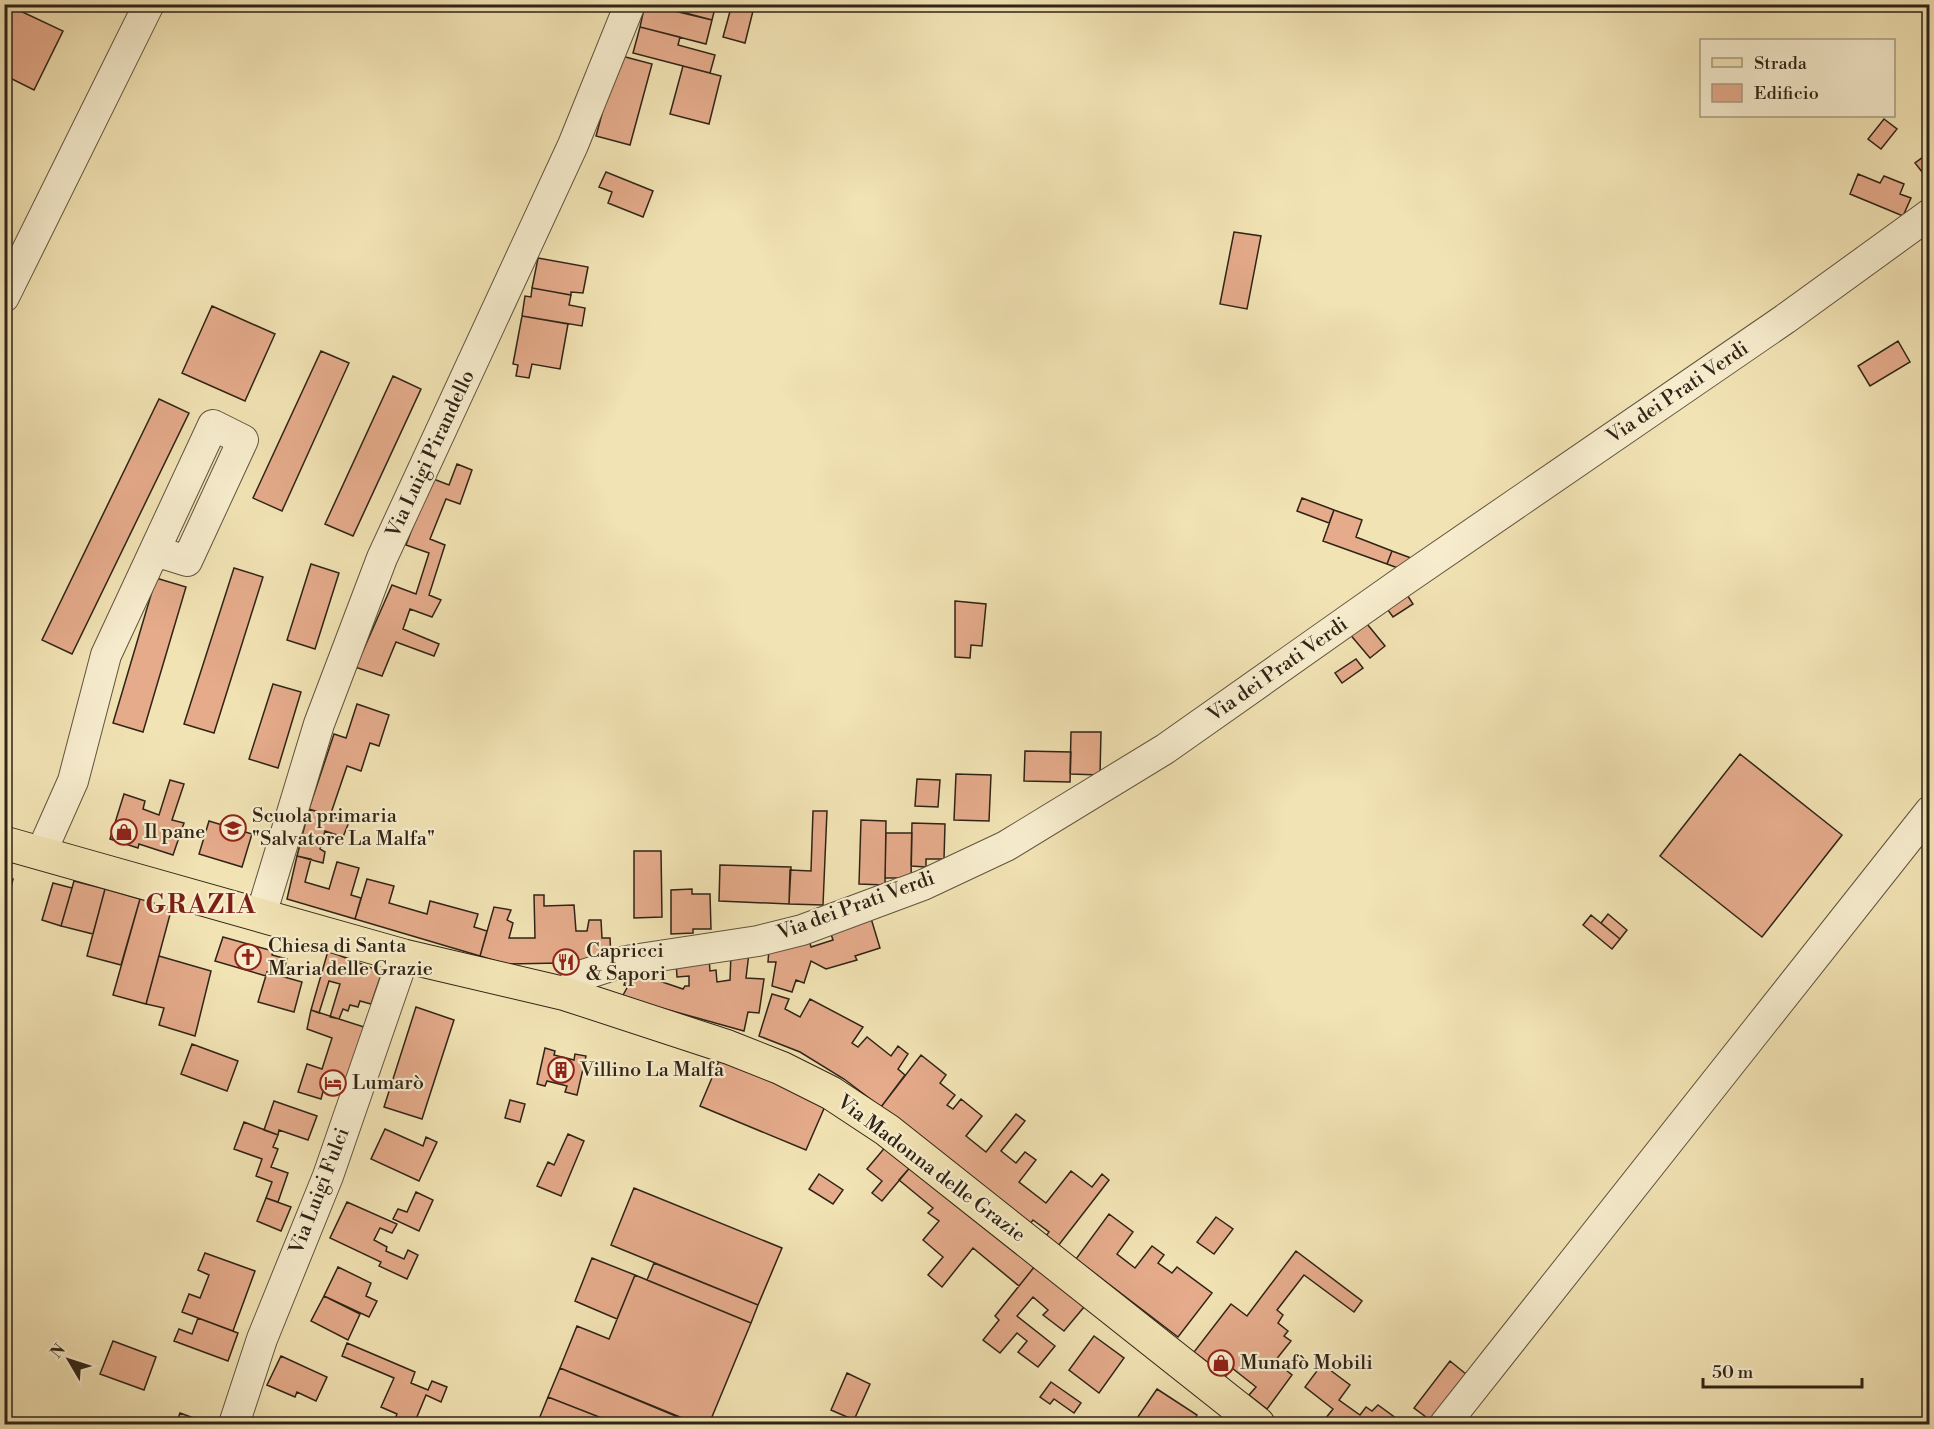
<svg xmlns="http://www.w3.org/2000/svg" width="1934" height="1429" viewBox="0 0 1934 1429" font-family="'Libre Bodoni',serif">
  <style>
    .building { fill: #e5ab8b; stroke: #2f2416; stroke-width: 1.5 }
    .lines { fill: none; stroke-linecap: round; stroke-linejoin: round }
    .minor-casing { stroke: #60543e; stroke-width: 32 }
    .major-casing { stroke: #2f2416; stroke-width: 35 }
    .minor { stroke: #f7edce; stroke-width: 30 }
    .major { stroke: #f2e3b4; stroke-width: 33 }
    .labels { text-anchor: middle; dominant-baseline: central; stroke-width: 4.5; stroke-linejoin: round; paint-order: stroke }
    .street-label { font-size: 20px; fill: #2f2416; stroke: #f7edce }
    .poi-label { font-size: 20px; fill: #2f2416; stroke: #f7edce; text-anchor: start }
    .district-label { font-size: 26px; font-weight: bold; letter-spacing: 1.5px; fill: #7a1f14; stroke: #f7edce }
  </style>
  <rect width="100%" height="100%" fill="#f2e3b4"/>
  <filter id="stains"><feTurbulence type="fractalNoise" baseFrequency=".00333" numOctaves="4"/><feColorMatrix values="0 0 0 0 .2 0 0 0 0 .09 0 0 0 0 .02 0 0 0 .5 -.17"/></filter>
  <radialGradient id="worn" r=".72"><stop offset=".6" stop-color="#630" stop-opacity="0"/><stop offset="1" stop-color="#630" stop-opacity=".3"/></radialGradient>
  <path class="building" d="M645,4L712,20L706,44L640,27Z
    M652,4H716L712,20Z
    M732,4L754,7L745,43L723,37Z
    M14,8L63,31L34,90L4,75V27Z
    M640,27L680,37L678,45L715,55L710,73L633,53Z
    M618,55L652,64L630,145L596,136Z
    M683,66L721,76L709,124L670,114Z
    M1884,119L1897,129L1881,149L1868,139Z
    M1930,152V182L1915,163Z
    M606,172L653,191L643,217L608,203L612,192L599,187Z
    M1858,174L1880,183L1884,176L1904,184L1900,194L1911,198L1903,216L1850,194Z
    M1234,232L1261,236L1247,309L1220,304Z
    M538,258L588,267L583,293L571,292V295L532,288Z
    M532,288L571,295L569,305L585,308L582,326L522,316L525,296L531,297Z
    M212,306L275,334L245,401L182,373Z
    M522,316L568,324L560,369L532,364L529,378L516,376L518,365L513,364Z
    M1898,341L1910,362L1870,386L1858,366Z
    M321,351L349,363L282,511L253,498Z
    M393,376L421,389L353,536L325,524Z
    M159,399L189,413L72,654L42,640Z
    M457,464L472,470L460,504L446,499L430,539L445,545L429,595L441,600L432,617L410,609L403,629L439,644L434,656L396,642L382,676L352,666L359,660L392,585L416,594L429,553L406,545L431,478L449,485Z
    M1302,498L1334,510L1329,523L1297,511Z
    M1334,510L1362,520L1356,537L1392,551L1387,564L1323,541Z
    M1392,551L1411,558L1406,571L1387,564Z
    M311,564L339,573L315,649L287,640Z
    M234,568L263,577L214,733L184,724Z
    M156,578L186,587L143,732L113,723Z
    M1404,590L1413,604L1393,617L1388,610L1374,620Z
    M955,601L986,604L982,646L971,645L970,658L955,657Z
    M1363,619L1385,646L1370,658L1348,632Z
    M1356,659L1363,668L1342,683L1335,673Z
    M273,684L301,692L278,768L249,759Z
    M357,704L389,715L379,746L370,743L361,771L347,766L330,816L309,809L334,734L346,738Z
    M1071,732H1101L1100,775L1070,774Z
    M1025,751L1071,752L1070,782L1024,781Z
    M1740,754L1842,835L1762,937L1660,856Z
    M956,774L991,775L989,821L954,820Z
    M917,779L940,780L938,807L915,806Z
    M170,780L184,784L172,820L184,823L173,855L139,844L138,848L110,839L124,794L145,801L143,809L159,815Z
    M309,809L349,822L343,837L325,831L320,849L325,852L323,863L297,856Z
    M813,811H827L823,905L789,904L790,870L811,871Z
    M861,820L886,821L885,885L859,884Z
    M209,821L252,834L242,867L199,854Z
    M912,823L945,824L944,859H926V867L911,866Z
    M886,833H912L911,878H885Z
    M634,851H661L662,917L634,918Z
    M297,856L311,859L305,882L329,889L337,862L359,868L351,895L361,898L355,919L287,899Z
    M720,865L791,867L789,904L719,901Z
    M4,877L13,879L4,916Z
    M367,879L394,886L389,903L427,914L430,901L478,914L474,927L487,931L480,956L355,919Z
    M74,881L105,889L93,934L61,926Z
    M53,883L72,888L61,926L42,920Z
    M105,889L140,899L121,965L87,956Z
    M692,889V894H710L711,929H693V933L671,934V890Z
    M534,895H544V906L574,905L576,931H587L589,920H601L602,938H610L611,958L562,966L561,963L506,964L480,956L494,907L511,910L507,920L513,923L509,938H535Z
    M140,899L172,907L146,1004L113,995Z
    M1608,914L1627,930L1620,939L1601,923Z
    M870,915L880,948L855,956L857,960L826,969L811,961L804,983L796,980L792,992L772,986L776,962H768L769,949L810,943L811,947L833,940L829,928Z
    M1591,915L1620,939L1612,949L1583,925Z
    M223,937L273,951L272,955L287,959L282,976L267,972L266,976L215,961Z
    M328,951L382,972L371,1004L360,1001L358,1007L350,1005L348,1011L343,1009L339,1019L330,1017L340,984L329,981L319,1013L311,1010Z
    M749,953L746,978L764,979L759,1013L748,1012L744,1031L622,997L628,986L624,985L628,974L636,973L683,989L685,986H689V976L677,977L676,961L709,958L710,971L716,970L717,982L730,980L731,954Z
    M159,956L211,971L195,1036L159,1025L164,1008L146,1004Z
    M267,972L302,982L294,1012L258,1002Z
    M772,994L789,999L785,1009L800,1017L810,999L863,1027L852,1043L858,1047L867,1037L891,1056L898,1046L908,1054L898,1069L905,1075L881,1107L844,1079L800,1052L759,1036Z
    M416,1007L454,1020L422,1119L384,1107Z
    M311,1010L364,1027L347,1081L341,1079L337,1092L324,1088L321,1099L298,1092L307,1064L322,1069L332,1038L307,1029Z
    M192,1044L238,1061L227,1091L181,1074Z
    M545,1048L555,1051L554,1055L574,1060L575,1054L586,1056L577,1095L565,1092L567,1086L547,1081L545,1086L537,1084Z
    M921,1055L946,1075L940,1083L955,1095L947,1105L953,1109L961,1099L982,1116L966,1136L986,1152L1016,1114L1025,1121L1001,1151L1016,1163L1025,1152L1036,1160L1019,1182L1046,1203L1071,1171L1092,1187L1102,1174L1109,1180L1058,1246L1045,1237L1049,1232L1033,1220L1030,1224L881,1107Z
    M720,1059L826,1104L806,1150L700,1106Z
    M510,1100L525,1104L520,1122L505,1118Z
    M274,1101L317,1116L308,1140L279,1130L278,1135L264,1130Z
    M244,1122L278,1135L273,1147L278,1149L271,1167L288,1173L278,1202L266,1198L272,1182L256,1176L262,1159L234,1149Z
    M385,1129L423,1146L426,1137L437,1142L419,1181L371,1159Z
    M568,1134L584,1141L561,1196L537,1186L548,1162L554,1165Z
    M887,1145L912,1165L882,1201L872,1193L882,1181L867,1169Z
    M912,1165L1035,1266L1019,1286L973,1248L942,1287L928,1275L943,1257L923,1240L939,1221L928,1213L933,1208L899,1180Z
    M819,1174L843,1190L833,1204L809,1189Z
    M634,1188L782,1248L758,1305L611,1245Z
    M416,1192L433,1200L419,1231L393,1219L398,1209L407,1212Z
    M266,1198L291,1207L281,1231L257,1221Z
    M347,1202L397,1224L392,1233L380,1228L374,1240L387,1247L386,1251L404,1259L408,1250L418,1255L407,1279L379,1266L381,1262L330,1238Z
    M1109,1214L1133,1232L1117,1254L1135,1268L1152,1246L1164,1255L1158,1263L1172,1273L1177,1267L1212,1293L1178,1337L1076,1259Z
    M1216,1217L1233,1229L1214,1254L1197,1242Z
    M1296,1251L1362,1301L1354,1312L1304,1275L1277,1310L1283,1315L1278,1323L1288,1331L1284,1336L1291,1341L1275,1361L1292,1375L1267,1409L1249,1395L1256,1387L1232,1368L1226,1376L1194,1352L1231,1304L1247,1316Z
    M205,1253L255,1271L233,1331L182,1312L189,1294L200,1298L209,1275L198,1270Z
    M592,1258L635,1275L617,1319L575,1301Z
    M654,1263L758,1305L751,1323L647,1280Z
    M1035,1266L1084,1307L1064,1331L1043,1315L1048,1310L1033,1297L1017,1316L1055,1346L1038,1367L1018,1352L1027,1341L1017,1333L1000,1353L983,1340L999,1320L995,1316Z
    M338,1267L371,1283L366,1296L377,1301L369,1317L324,1296Z
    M635,1275L751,1323L709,1424H697L560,1368L577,1326L609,1339Z
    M324,1296L360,1314L348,1340L311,1321Z
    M198,1318L238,1333L228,1361L174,1341L179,1329L192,1334Z
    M1094,1336L1124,1358L1099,1393L1069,1370Z
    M113,1341L156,1357L144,1390L100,1374Z
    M347,1343L415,1372L411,1383L428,1390L432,1381L447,1387L441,1402L426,1395L414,1424H393L397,1414L381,1407L394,1378L342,1356Z
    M281,1356L327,1377L316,1401L297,1392L295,1397L267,1385Z
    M1450,1361L1466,1374L1430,1420L1414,1408Z
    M1322,1364L1350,1385L1339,1400L1360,1415L1366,1407L1372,1411L1378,1405L1404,1424H1321L1333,1409L1305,1387Z
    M560,1368L695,1424H617L548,1397Z
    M847,1373L870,1384L854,1420L831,1410Z
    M1051,1382L1081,1403L1074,1413L1054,1399L1050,1404L1040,1397Z
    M1157,1389L1197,1415L1191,1424H1133Z
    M548,1397L617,1424H537Z
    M180,1413L210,1424H176Z"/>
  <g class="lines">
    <g class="minor-casing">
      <path id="minor" d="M4,297L149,4
        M41,853L73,781L106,655L213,425L243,440L187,561L155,551
        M261,915L319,724L382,558L573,145L630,4
        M566,994L580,976L626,961L758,941L802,930L923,885L1006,846L1165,749L1399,584L1785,319L1930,214
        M234,1424L262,1339L328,1176L404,956
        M1445,1424L1930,811"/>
    </g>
    <g class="major-casing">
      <path id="major" d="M4,843L404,956L566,994L728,1047L781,1068L831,1093L887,1130L1258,1424"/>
    </g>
    <use href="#minor" class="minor"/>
    <use href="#major" class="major"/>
  </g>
  <defs>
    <g id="school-ring" transform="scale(1.35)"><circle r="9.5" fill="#f7edce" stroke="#8f2418" stroke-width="1.5"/><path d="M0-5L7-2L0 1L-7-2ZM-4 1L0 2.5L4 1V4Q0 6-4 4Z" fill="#8f2418"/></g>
    <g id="shop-ring" transform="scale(1.35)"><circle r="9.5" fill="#f7edce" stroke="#8f2418" stroke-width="1.5"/><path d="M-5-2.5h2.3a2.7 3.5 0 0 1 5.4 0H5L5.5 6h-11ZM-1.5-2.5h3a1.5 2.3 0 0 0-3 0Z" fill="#8f2418"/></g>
    <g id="church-ring" transform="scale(1.35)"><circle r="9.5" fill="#f7edce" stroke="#8f2418" stroke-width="1.5"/><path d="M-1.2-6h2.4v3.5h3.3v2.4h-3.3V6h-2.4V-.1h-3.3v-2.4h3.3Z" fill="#8f2418"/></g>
    <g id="restaurant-ring" transform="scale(1.35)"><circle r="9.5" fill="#f7edce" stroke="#8f2418" stroke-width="1.5"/><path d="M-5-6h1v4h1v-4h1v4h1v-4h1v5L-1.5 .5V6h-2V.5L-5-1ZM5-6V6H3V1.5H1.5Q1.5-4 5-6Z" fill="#8f2418"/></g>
    <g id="building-ring" transform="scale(1.35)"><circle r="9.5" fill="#f7edce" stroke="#8f2418" stroke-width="1.5"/><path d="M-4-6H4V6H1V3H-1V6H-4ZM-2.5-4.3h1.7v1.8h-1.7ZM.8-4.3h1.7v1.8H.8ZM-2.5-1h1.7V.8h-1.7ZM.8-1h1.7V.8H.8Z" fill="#8f2418"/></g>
    <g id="hotel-ring" transform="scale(1.35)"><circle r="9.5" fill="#f7edce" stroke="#8f2418" stroke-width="1.5"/><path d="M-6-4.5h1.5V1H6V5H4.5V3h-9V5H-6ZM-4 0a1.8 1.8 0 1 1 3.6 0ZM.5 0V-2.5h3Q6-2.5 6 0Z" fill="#8f2418"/></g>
  </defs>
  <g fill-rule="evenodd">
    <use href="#school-ring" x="233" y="828"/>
    <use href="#shop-ring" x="124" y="832"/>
    <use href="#church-ring" x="248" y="957"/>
    <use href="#restaurant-ring" x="566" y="962"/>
    <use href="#building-ring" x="561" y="1070"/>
    <use href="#hotel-ring" x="333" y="1083"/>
    <use href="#shop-ring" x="1221" y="1363"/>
  </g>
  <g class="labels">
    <g class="street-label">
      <text transform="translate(1678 393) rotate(-34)">Via dei Prati Verdi</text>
      <text transform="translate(431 454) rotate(-65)">Via Luigi Pirandello</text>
      <text transform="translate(1278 670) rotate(-35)">Via dei Prati Verdi</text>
      <text transform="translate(856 906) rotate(-20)">Via dei Prati Verdi</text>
      <text transform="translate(931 1169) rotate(37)">Via Madonna delle Grazie</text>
      <text transform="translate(320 1191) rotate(-69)">Via Luigi Fulci</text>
    </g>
    <g class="poi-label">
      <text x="252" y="816">Scuola primaria<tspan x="252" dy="23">"Salvatore La Malfa"</tspan></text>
      <text x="144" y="832">Il pane</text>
      <text x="268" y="946">Chiesa di Santa<tspan x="268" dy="23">Maria delle Grazie</tspan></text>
      <text x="586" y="951">Capricci<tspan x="586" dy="23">&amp; Sapori</tspan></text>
      <text x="580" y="1070">Villino La Malfa</text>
      <text x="352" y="1083">Lumarò</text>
      <text x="1240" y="1363">Munafò Mobili</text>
    </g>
    <g class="district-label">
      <text x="201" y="905">GRAZIA</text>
    </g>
  </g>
  <rect width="1934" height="1429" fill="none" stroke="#f2e3b4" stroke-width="24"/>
  <rect x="6" y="6" width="1922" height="1417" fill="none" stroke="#2f2416" stroke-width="3"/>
  <rect x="12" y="12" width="1910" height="1405" fill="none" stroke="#2f2416" stroke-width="1.5"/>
  <rect x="1700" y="39" width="195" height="78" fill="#f7edce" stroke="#a79d84" stroke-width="1.5"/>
  <rect x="1712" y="58" width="30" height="9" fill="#f2e3b4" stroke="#a79d84" stroke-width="1.5"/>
  <text x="1754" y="69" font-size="18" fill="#2f2416">Strada</text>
  <rect x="1712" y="84" width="30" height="18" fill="#e5ab8b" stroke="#a79d84" stroke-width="1.5"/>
  <text x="1754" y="99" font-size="18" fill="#2f2416">Edificio</text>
  <g transform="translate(69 1360) rotate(309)" stroke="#f7edce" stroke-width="4.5" paint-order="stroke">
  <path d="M0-4.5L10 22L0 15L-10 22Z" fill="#2f2416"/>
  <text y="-9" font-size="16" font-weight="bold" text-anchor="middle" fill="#2f2416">N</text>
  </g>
  <path d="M1703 1378v9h159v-9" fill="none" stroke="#2f2416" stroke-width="3"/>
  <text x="1712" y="1378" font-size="18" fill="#2f2416" stroke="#f7edce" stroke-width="4.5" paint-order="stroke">50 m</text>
  <rect width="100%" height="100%" filter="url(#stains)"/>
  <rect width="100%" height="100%" fill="url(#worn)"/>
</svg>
